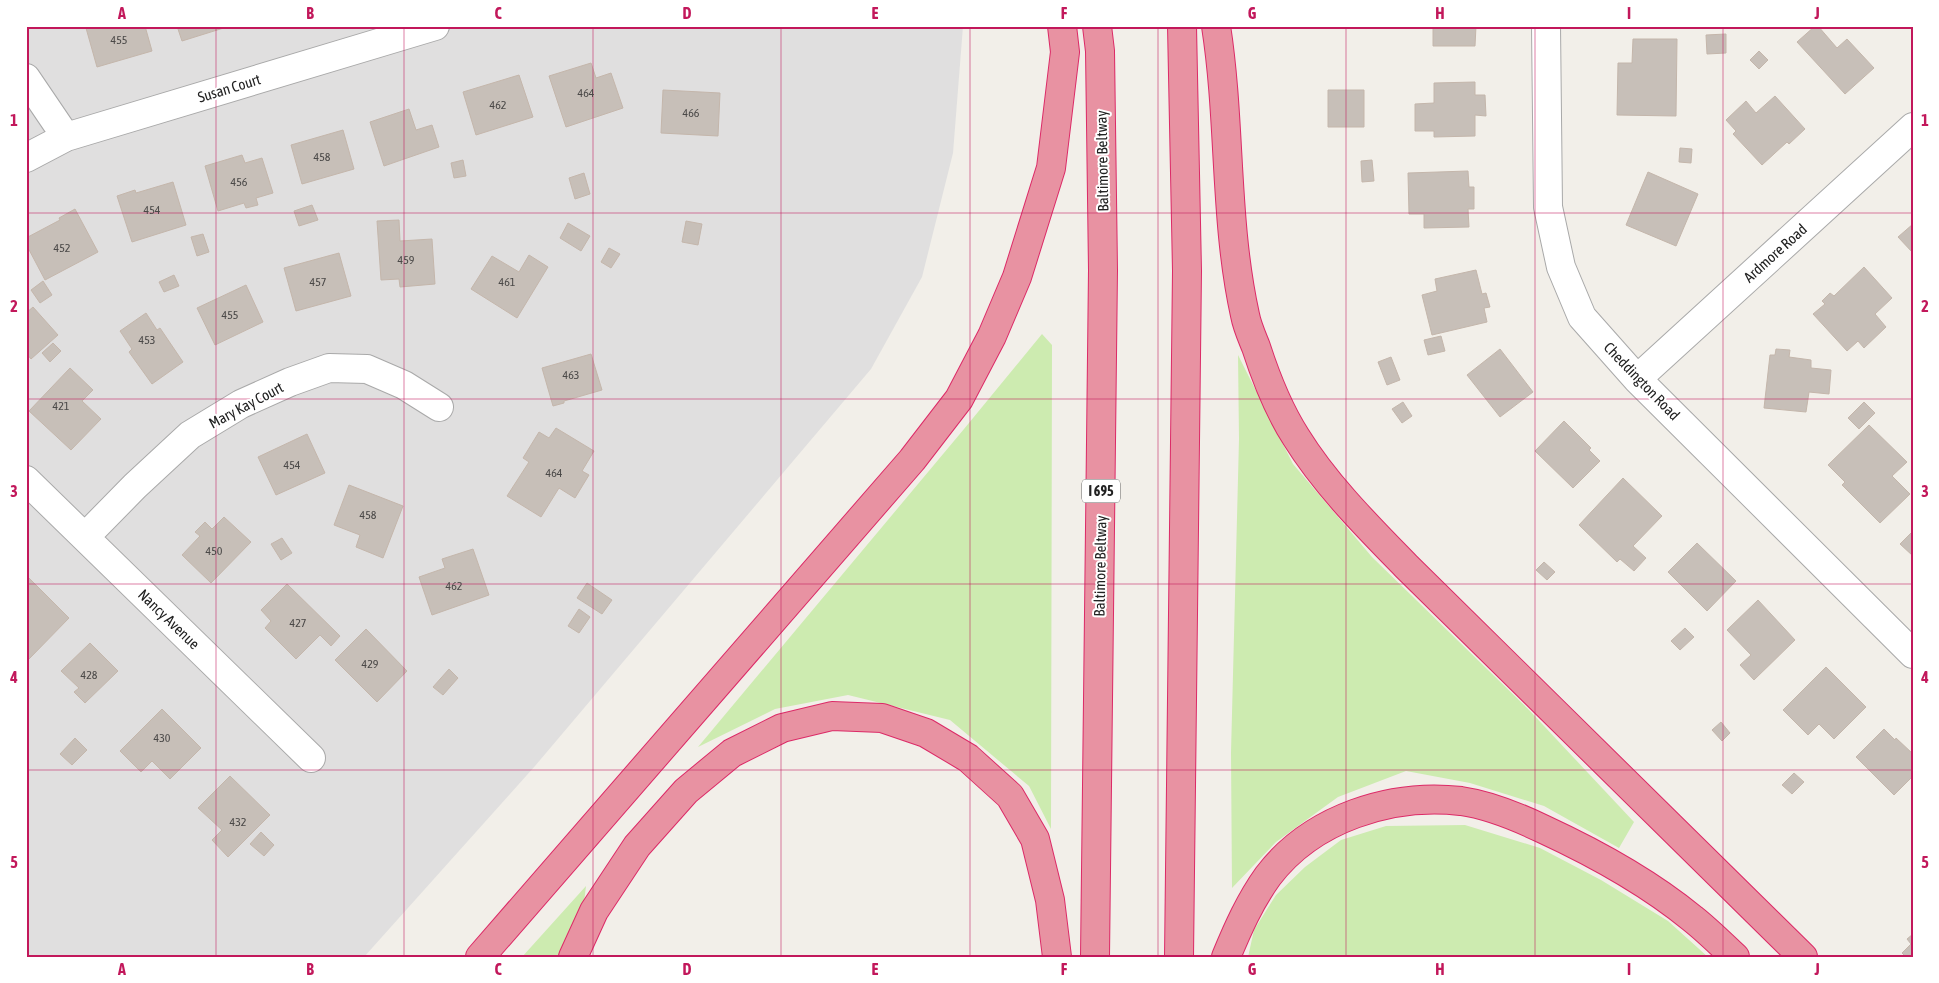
<svg xmlns="http://www.w3.org/2000/svg" width="1939" height="983" viewBox="0 0 1939 983" font-family="'Asap Condensed',sans-serif">
  <style>
    .residential { fill: #e0dfdf }
    .grass { fill: #cdebb0 }
    .building { fill: #c7bfb8; stroke: #c4b6ab }
    .lines { fill: none; stroke-linecap: round; stroke-linejoin: round }
    .minor-casing { stroke: #a9a9a9; stroke-width: 30 }
    .motorway-casing { stroke: #dc2a67; stroke-width: 30 }
    .minor { stroke: #fff; stroke-width: 28 }
    .motorway { stroke: #e892a2; stroke-width: 28 }
    .grid { fill: none; stroke: #c2185b; stroke-width: 1; stroke-opacity: 0.55 }
    .labels { text-anchor: middle; dominant-baseline: central; stroke-width: 4; stroke-linejoin: round; paint-order: stroke }
    .number-label { font-size: 12px; fill: #4b4948 }
    .shield { fill: #fff; stroke: #646464; stroke-width: 1 }
    .shield-label { font-size: 14px; font-weight: bold; fill: #222 }
    .street-label { font-size: 15px; fill: #222; stroke: #fff }
    .neatline { fill: none; stroke: #c2185b; stroke-width: 2 }
    .grid-label { font-size: 16px; text-anchor: middle; font-weight: bold; fill: #c2185b }
  </style>
  <rect width="100%" height="100%" fill="#f2efe9"/>
  <path class="residential" d="M26,26H963L953,153L922,277L871,369L535,766L364,957H26Z"/>
  <path class="grass" d="M1042,334L1052,345L1051,829L1029,786L950,720L848,695L775,709L698,747L964,429Z
    M1238,355L1293,464L1372,557L1529,710L1634,822L1619,848L1544,806L1470,783L1406,771L1338,797L1276,842L1232,888L1231,753L1239,439Z
    M1465,825L1540,848L1601,880L1668,921L1708,957H1248L1254,930L1276,895L1305,867L1341,840L1386,826Z
    M586,886L584,902L560,957H522Z"/>
  <path class="building" d="M84,26H145L152,51L97,67L86,28L85,29Z
    M177,26H230L182,41Z
    M1433,26H1476L1475,46H1433Z
    M1815,26H1818L1837,48L1847,39L1874,68L1845,94L1797,42Z
    M1726,34V53L1707,54L1706,35Z
    M1633,39H1677L1676,116L1617,115L1618,63H1632Z
    M1759,51L1768,60L1759,69L1750,60Z
    M591,63L596,78L611,73L623,108L566,127L549,76Z
    M519,75L533,117L476,135L463,92Z
    M1475,82V95H1485L1486,116L1475,115V136L1434,137V131H1415V104L1434,103V83Z
    M663,90L720,93L718,136L661,133Z
    M1328,90H1364V127H1328Z
    M1775,96L1805,129L1789,144L1787,142L1762,165L1733,134L1736,131L1726,120L1746,101L1756,113Z
    M409,109L416,130L432,125L439,147L384,166L370,122Z
    M343,130L354,169L302,184L291,145Z
    M1680,148L1692,149L1691,163L1679,162Z
    M242,155L245,163L262,158L273,193L256,198L258,205L246,208L244,203L218,211L205,166Z
    M463,160L466,176L454,178L451,163Z
    M1372,160L1374,181L1362,182L1361,161Z
    M1468,171L1469,187H1474V209H1468L1469,227L1424,228V214H1409L1408,173Z
    M1648,172L1698,194L1676,246L1626,225Z
    M584,173L590,194L575,199L569,178Z
    M173,182L186,225L132,242L117,196L135,190L136,193Z
    M312,205L318,220L299,226L294,211Z
    M75,209L98,252L45,280L26,244V238L60,220L59,218Z
    M399,220L400,241L432,239L435,284L400,287L399,279L381,280L377,221Z
    M686,221L702,224L698,245L682,242Z
    M568,223L590,236L581,251L560,238Z
    M1913,224V253L1898,237Z
    M203,234L209,252L197,256L191,237Z
    M609,248L620,254L611,268L601,262Z
    M339,253L351,296L296,311L284,268Z
    M529,255L548,267L517,318L471,289L492,256L519,272Z
    M1864,267L1892,298L1875,314L1886,327L1864,348L1858,341L1847,351L1813,314L1825,304L1822,301L1830,293L1834,296Z
    M1476,270L1482,294L1486,293L1490,307L1484,308L1487,322L1432,335L1422,295L1437,291L1435,279Z
    M174,275L179,286L164,292L159,282Z
    M43,281L52,295L40,303L31,290Z
    M246,285L263,322L215,345L197,308Z
    M33,307L58,335L31,359L26,353V313Z
    M146,313L157,330L160,328L183,362L152,384L129,352L132,349L120,331Z
    M1441,336L1445,351L1428,355L1424,340Z
    M53,343L61,351L50,362L42,353Z
    M1500,349L1533,392L1500,417L1467,375Z
    M1776,349L1790,350L1789,357L1811,360V368L1831,370L1829,394L1809,392L1806,412L1764,408L1770,355H1775Z
    M591,354L602,390L564,401V403L553,406L542,368Z
    M1391,357L1400,380L1387,385L1378,362Z
    M70,368L93,390L82,401L101,419L71,450L29,411Z
    M1403,402L1412,416L1402,423L1392,409Z
    M1864,402L1875,413L1859,429L1848,418Z
    M1564,421L1591,448L1589,450L1600,461L1573,488L1535,451Z
    M1869,425L1907,462L1892,476L1910,494L1880,523L1842,485L1845,482L1828,465Z
    M556,428L594,451L582,471L589,475L575,498L559,488L541,517L507,496L529,462L523,458L539,432L549,438Z
    M307,434L325,473L276,495L258,457Z
    M1623,478L1662,516L1633,546L1646,558L1634,571L1620,559L1617,562L1579,525Z
    M349,485L403,506L383,558L356,547L360,535L334,525Z
    M224,517L251,542L211,583L182,555L200,536L195,532L205,522L212,529Z
    M1913,531V556L1900,544Z
    M282,538L292,553L281,560L271,544Z
    M1697,543L1736,581L1707,611L1668,572Z
    M473,549L489,595L432,615L419,577L445,568L442,559Z
    M1544,562L1555,572L1547,580L1536,570Z
    M29,578L69,618L29,659L26,656V580Z
    M587,583L612,600L602,614L577,598Z
    M287,584L340,636L331,646L320,635L296,659L265,628L271,621L261,610Z
    M1758,600L1795,640L1754,680L1740,665L1751,655L1727,630Z
    M579,609L590,617L579,633L568,626Z
    M1685,628L1694,637L1680,650L1671,641Z
    M366,629L407,671L377,702L335,660Z
    M90,643L118,671L85,703L74,692L79,688L61,671Z
    M1826,667L1866,707L1834,739L1819,724L1808,735L1783,710Z
    M449,669L458,678L443,695L433,687Z
    M162,709L201,748L170,779L152,761L141,772L120,751Z
    M1721,722L1730,733L1722,741L1712,730Z
    M1884,729L1895,740L1896,738L1913,754V776L1894,795L1856,757Z
    M75,738L87,750L72,765L60,754Z
    M1794,773L1804,782L1792,794L1782,785Z
    M230,776L270,815L228,857L212,840L222,830L198,808Z
    M261,832L274,845L264,856L250,844Z
    M1913,934V957H1906L1902,953L1911,944L1907,939Z"/>
  <g class="lines">
    <g class="minor-casing">
      <path id="minor" d="M1546,26L1548,207L1561,267L1582,317L1637,379L1913,654
        M26,78L66,137
        M26,158L66,137L435,26
        M1637,379L1913,127
        M26,480L311,758
        M85,537L135,486L190,435L241,404L290,382L329,368L367,369L404,385L439,407"/>
    </g>
    <g class="motorway-casing">
      <path id="motorway" d="M1216,26C1231,122 1224,220 1245,315C1247,326 1252,337 1256,347C1266,378 1278,409 1296,437C1325,484 1367,526 1406,566L1803,957
        M480,957L912,460L959,399L992,336L1017,277L1051,168L1065,52L1062,26
        M573,957L594,911L637,846L686,791L732,753L782,728L832,716L882,718L926,733L968,758L1010,796L1035,839L1050,900L1057,957
        M1095,957L1103,270L1100,51L1097,26
        M1179,957L1187,271L1182,26
        M1226,957C1238,928 1250,901 1268,876C1312,818 1391,793 1461,801C1489,805 1518,817 1543,829C1595,853 1648,882 1693,919C1707,930 1721,944 1735,957"/>
    </g>
    <use href="#minor" class="minor"/>
    <use href="#motorway" class="motorway"/>
  </g>
  <path class="grid" d="M216,26V957M404,26V957M593,26V957M781,26V957M970,26V957M1158,26V957M1346,26V957M1535,26V957M1723,26V957M26,213H1913M26,399H1913M26,584H1913M26,770H1913"/>
  <g class="labels">
    <g class="number-label">
      <text x="119" y="40">455</text>
      <text x="586" y="93">464</text>
      <text x="498" y="105">462</text>
      <text x="691" y="113">466</text>
      <text x="322" y="157">458</text>
      <text x="239" y="182">456</text>
      <text x="152" y="210">454</text>
      <text x="62" y="248">452</text>
      <text x="406" y="260">459</text>
      <text x="318" y="282">457</text>
      <text x="507" y="282">461</text>
      <text x="230" y="315">455</text>
      <text x="147" y="340">453</text>
      <text x="571" y="375">463</text>
      <text x="61" y="406">421</text>
      <text x="292" y="465">454</text>
      <text x="554" y="473">464</text>
      <text x="368" y="515">458</text>
      <text x="214" y="551">450</text>
      <text x="454" y="586">462</text>
      <text x="298" y="623">427</text>
      <text x="370" y="664">429</text>
      <text x="89" y="675">428</text>
      <text x="162" y="738">430</text>
      <text x="238" y="822">432</text>
    </g>
    <rect class="shield" x="1082" y="479.5" width="38" height="23" rx="4"/>
    <g class="shield-label">
      <text x="1101" y="491">I 695</text>
    </g>
    <g class="street-label">
      <text transform="translate(229 88) rotate(-17)">Susan Court</text>
      <text transform="translate(1102 161) rotate(-91)">Baltimore Beltway</text>
      <text transform="translate(1775 253) rotate(-42)">Ardmore Road</text>
      <text transform="translate(1642 381) rotate(46)">Cheddington Road</text>
      <text transform="translate(246 405) rotate(-28)">Mary Kay Court</text>
      <text transform="translate(1100 566) rotate(-89)">Baltimore Beltway</text>
      <text transform="translate(169 619) rotate(44)">Nancy Avenue</text>
    </g>
  </g>
  <rect width="1939" height="983" fill="none" stroke="#ffffff" stroke-width="55"/>
  <rect x="28" y="28" width="1884" height="928" class="neatline"/>
  <g class="grid-label">
    <text x="122" y="19">A</text>
    <text x="310" y="19">B</text>
    <text x="498" y="19">C</text>
    <text x="687" y="19">D</text>
    <text x="875" y="19">E</text>
    <text x="1064" y="19">F</text>
    <text x="1252" y="19">G</text>
    <text x="1440" y="19">H</text>
    <text x="1629" y="19">I</text>
    <text x="1817" y="19">J</text>
    <text x="14" y="126">1</text>
    <text x="1925" y="126">1</text>
    <text x="14" y="312">2</text>
    <text x="1925" y="312">2</text>
    <text x="14" y="497">3</text>
    <text x="1925" y="497">3</text>
    <text x="14" y="683">4</text>
    <text x="1925" y="683">4</text>
    <text x="14" y="868">5</text>
    <text x="1925" y="868">5</text>
    <text x="122" y="975">A</text>
    <text x="310" y="975">B</text>
    <text x="498" y="975">C</text>
    <text x="687" y="975">D</text>
    <text x="875" y="975">E</text>
    <text x="1064" y="975">F</text>
    <text x="1252" y="975">G</text>
    <text x="1440" y="975">H</text>
    <text x="1629" y="975">I</text>
    <text x="1817" y="975">J</text>
  </g>
</svg>
